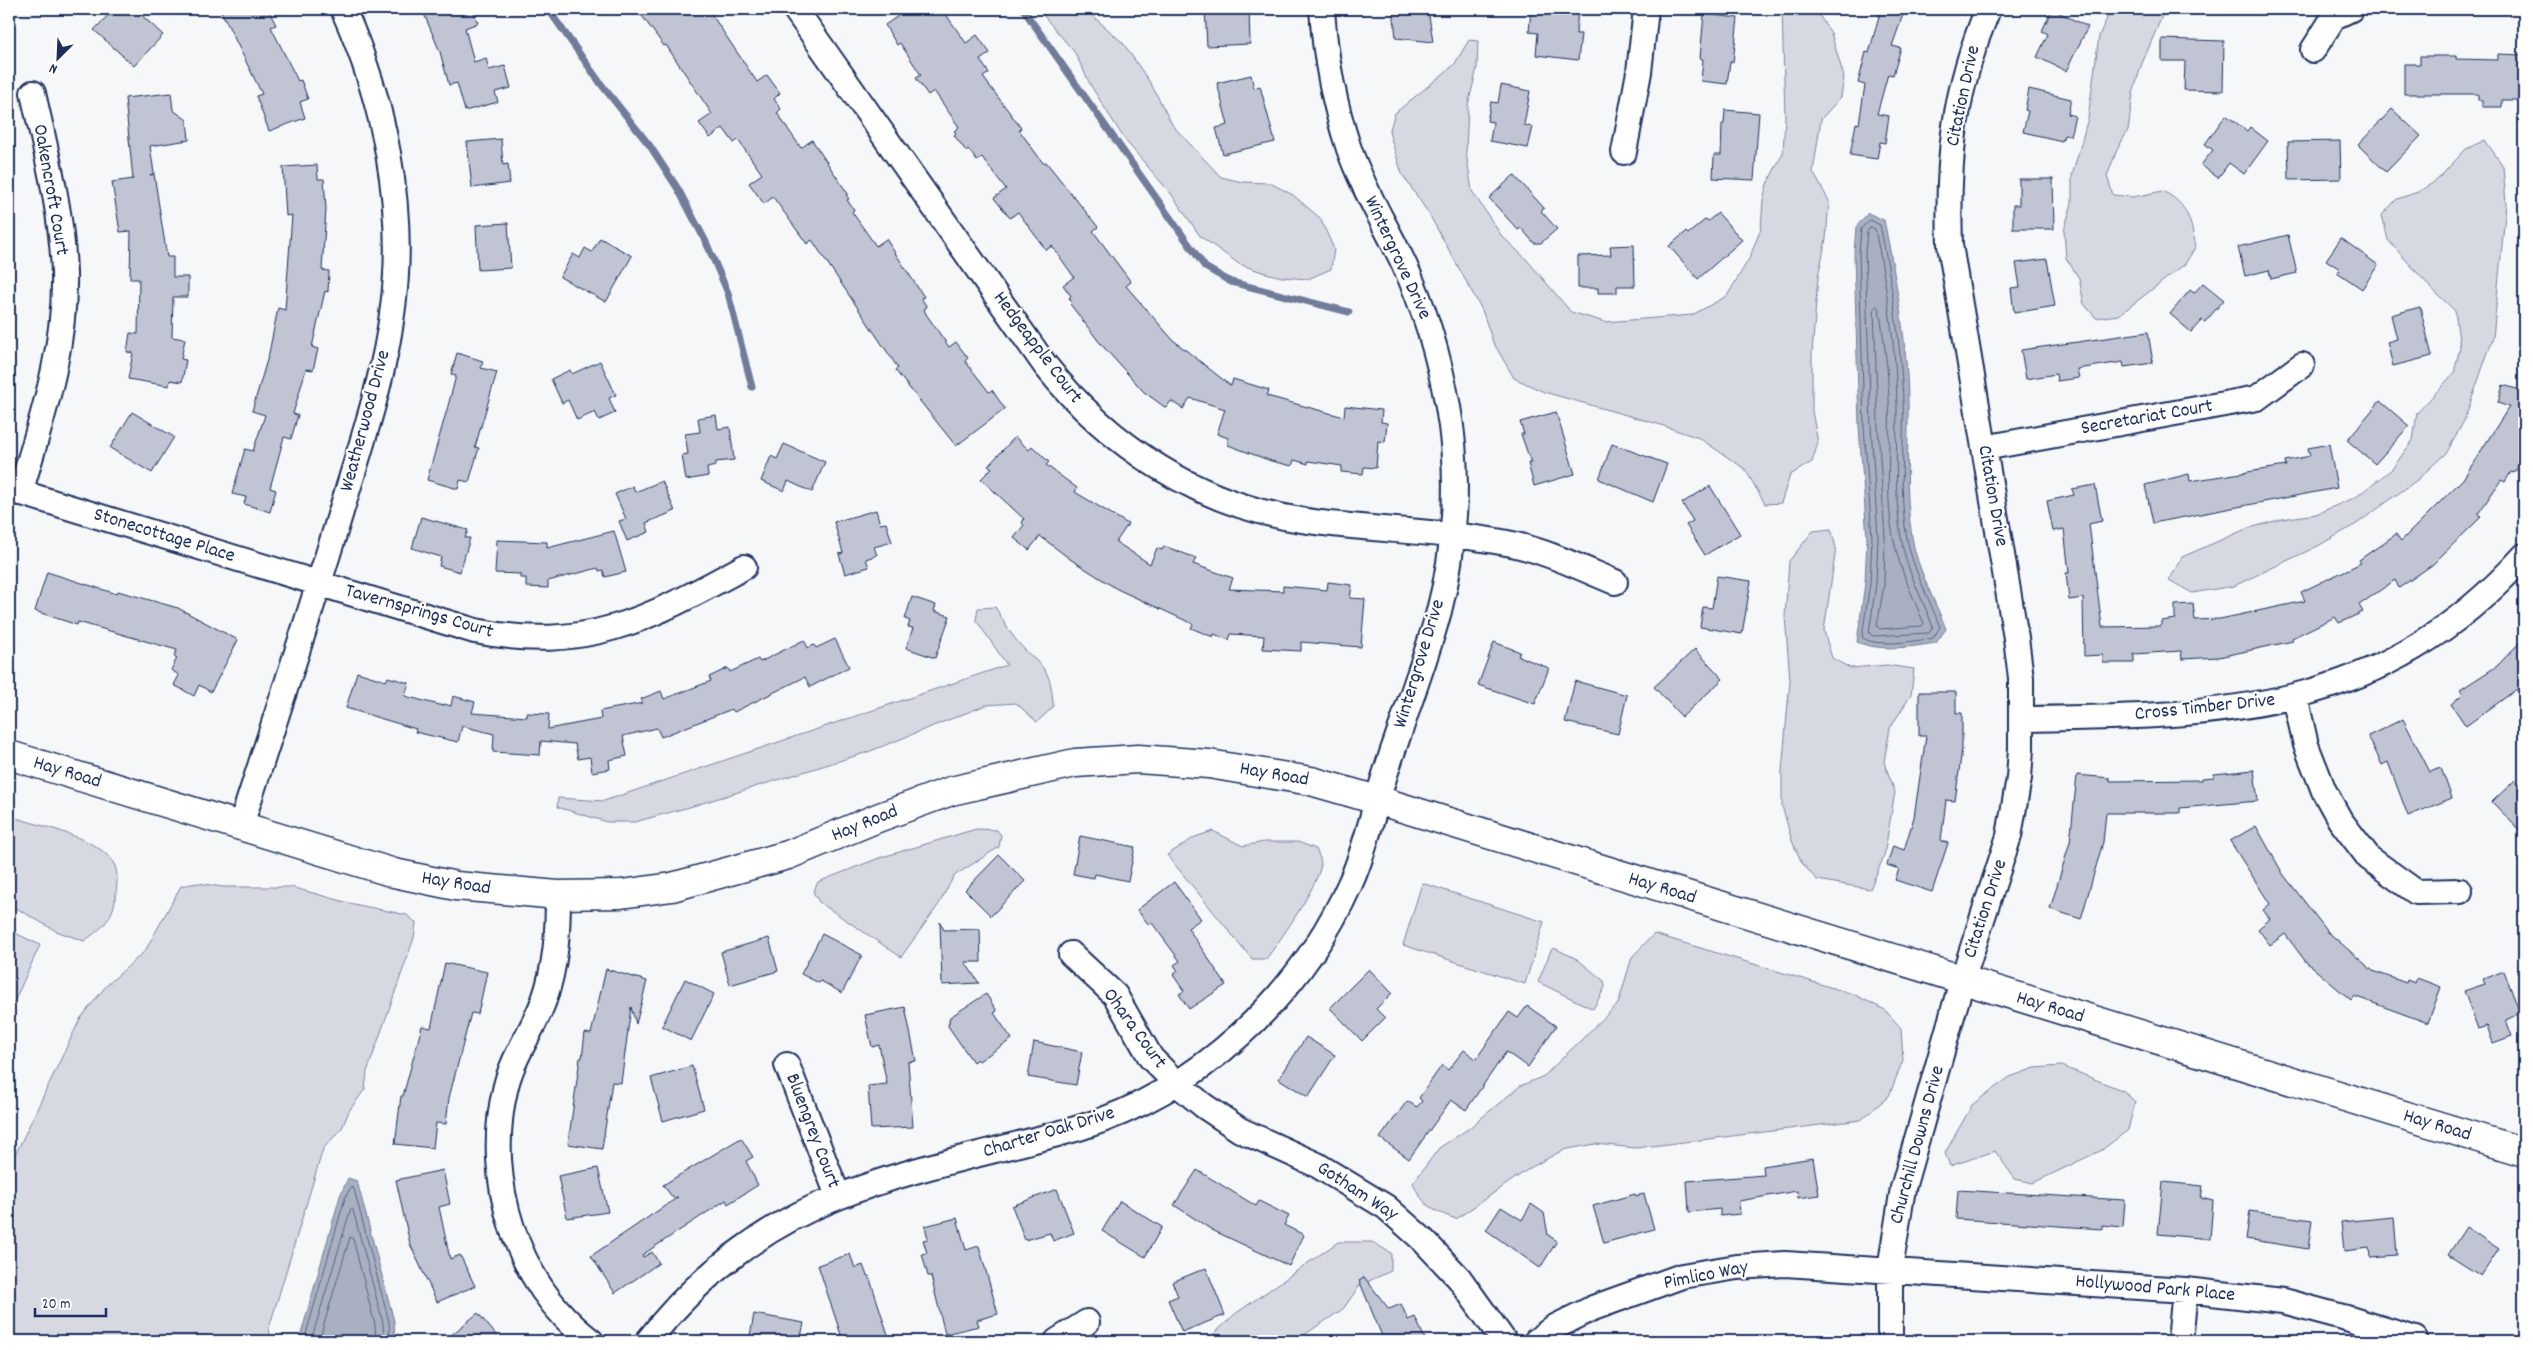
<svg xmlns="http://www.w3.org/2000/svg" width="2533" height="1350" viewBox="0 0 2533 1350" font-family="Dekko,sans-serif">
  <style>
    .green { fill: #d6d9e2; stroke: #7884a0 }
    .water { fill: #a9b0c1; stroke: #707c99 }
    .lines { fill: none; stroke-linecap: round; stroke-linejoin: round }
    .shore { stroke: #546386; stroke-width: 1 }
    .stream { stroke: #707c99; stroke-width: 7 }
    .building { fill: #c0c4d3; stroke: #1b2f5e }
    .street-casing { stroke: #1b2f5e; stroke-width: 28 }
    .secondary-casing { stroke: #1b2f5e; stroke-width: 31 }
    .street { stroke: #fff; stroke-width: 24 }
    .secondary { stroke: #fff; stroke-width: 28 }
    .labels { text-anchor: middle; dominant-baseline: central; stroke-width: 4.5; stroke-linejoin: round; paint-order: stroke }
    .street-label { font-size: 20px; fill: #1b2f5e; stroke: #fff }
  </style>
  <rect width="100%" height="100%" fill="#f6f7f9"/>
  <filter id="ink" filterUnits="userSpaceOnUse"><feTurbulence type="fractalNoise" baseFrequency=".02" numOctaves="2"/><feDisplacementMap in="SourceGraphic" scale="10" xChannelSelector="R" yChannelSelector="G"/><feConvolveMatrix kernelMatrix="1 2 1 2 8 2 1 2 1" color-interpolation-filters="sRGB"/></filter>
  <g filter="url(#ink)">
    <path class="green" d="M1038,9H1085L1123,43L1151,84L1173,126L1221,177L1242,182L1270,183L1293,195L1320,218L1334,249L1331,269L1308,279L1282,277L1262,272L1239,264L1200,236L1172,195L1125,140L1091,86L1075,53Z
      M1782,9H1815L1831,33L1844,77L1841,97L1821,119L1813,172L1829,201L1826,239L1818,277L1812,353V411L1818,443L1812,462L1790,475L1781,503L1765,504L1745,469L1699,438L1658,424L1544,392L1514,378L1493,342L1482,310L1429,214L1402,174L1389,132L1395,113L1454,65L1469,40L1478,41L1477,68L1468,105L1466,152L1472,191L1501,235L1527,260L1571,312L1605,322L1692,315L1727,296L1750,257L1761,228L1763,200L1767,184L1783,153L1785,117Z
      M2111,9H2165L2141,66L2133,94L2128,130L2117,150L2107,176L2113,195L2133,197L2163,191C2188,204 2190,220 2196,246L2185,264L2119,315L2096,318L2084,304L2079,278L2066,258L2064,230L2072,203V176L2088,118L2099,36Z
      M2485,140L2503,166L2506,204L2493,338L2464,421L2447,452L2417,480L2358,523L2318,546L2234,586L2192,593L2169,580L2182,557L2246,529L2282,519L2316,514L2356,497L2392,469L2413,440L2417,413L2454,373L2460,347L2455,311L2431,288L2388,240L2382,215L2397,199L2418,192L2436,181L2466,149Z
      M1831,529L1836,548L1824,631L1832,658L1850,668L1887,665L1914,669L1911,695L1890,728L1884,762L1895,792L1884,856L1870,889L1817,880L1802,863L1792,841L1782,806V771L1790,680L1785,616L1789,561L1813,531Z
      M995,607C1001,616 1006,627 1013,636C1037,668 1052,661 1053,707L1037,722L1016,703L986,705L868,752L693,806L635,822H607L557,807L558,798L604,801L1007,665L976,620L978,608Z
      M13,817C40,826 103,838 115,866C118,874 117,884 116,893C114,918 104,927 84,941L56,931L9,904V819Z
      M976,829L997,830L1001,835L999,847L954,876L939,904L901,957L819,902L813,892L818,882L879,858Z
      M1213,831L1243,846L1264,842H1298L1316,849C1318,854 1321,859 1321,864C1319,884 1280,941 1266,959H1252L1167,855L1195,837Z
      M197,883L223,887H291L349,903L407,915L416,923L414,938L367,1072L365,1089L349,1111L342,1128L323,1149L269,1328L271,1341H9V1161L16,1153L80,1019L106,986L145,951L181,886Z
      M1422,883L1544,922L1525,984L1403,945Z
      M9,930L40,945L9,1013Z
      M1654,934L1853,994L1885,1010L1901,1028L1903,1060L1889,1096L1861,1120L1636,1148L1595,1144L1563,1150L1530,1168L1456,1219C1433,1211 1423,1206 1413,1183L1439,1148L1468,1129L1520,1086L1544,1076L1618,1004L1632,957Z
      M1554,948L1577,959L1604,981L1605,987L1593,1009L1538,982L1551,950Z
      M2062,1066L2124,1091L2135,1102L2128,1130L2102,1150L2033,1183L2015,1179L1995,1151L1950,1166L1945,1153L1972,1105L1990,1091L2010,1077L2035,1068Z
      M1338,1242H1372L1391,1253V1271L1360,1285L1343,1309L1295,1341H1201L1214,1334L1235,1314Z"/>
    <path class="water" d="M1868,213L1884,220C1896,279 1907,341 1908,400C1909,446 1904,491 1912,537C1917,569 1934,598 1946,629L1936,643C1910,647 1881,652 1857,642L1865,583L1867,538L1859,426L1854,253L1856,227Z
      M348,1178L357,1181L394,1321L395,1341H299L340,1196Z"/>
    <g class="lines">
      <path class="shore" d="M1870,220L1880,225C1892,282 1900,341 1903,398C1905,445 1898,492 1907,539C1913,570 1929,598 1940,627L1933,638C1917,641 1873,648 1862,637L1870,583L1872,538L1864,426L1859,253L1861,229Z
        M1871,227L1875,229C1886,282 1896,348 1897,402C1897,447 1894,493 1901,538C1906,570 1922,597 1933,627L1929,633L1873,636L1869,633L1876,584L1878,538L1871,426L1865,253L1867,232Z
        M1877,306L1879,308C1884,338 1888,369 1889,400C1891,447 1884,495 1894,541C1900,571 1913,596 1924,624L1922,626L1880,629L1877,626L1884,585L1885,538L1878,426L1874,309Z
        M304,1341L345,1198L351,1187L354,1189L389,1322L390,1341
        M311,1341L351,1208L353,1210L383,1323L384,1341
        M319,1341L350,1237L353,1239L375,1325L376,1341"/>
      <path class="stream" d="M548,9L601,84L650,146L678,189L706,242L728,293L752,387
        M1023,9L1205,267L1231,282L1349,312"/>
    </g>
    <path class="building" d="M114,9H135L163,35L134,66L94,30Z
      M220,9H268L276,25L271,27L298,81L301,80L308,99L300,102L305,118L269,131L256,96L262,94Z
      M422,9H472L478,23L465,28L474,62L486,58L489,70L505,66L511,88L495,92L498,102L465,111L457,83L449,85L440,52Z
      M637,9H708L757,82L767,75L780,93L774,99L781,109L777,113L801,148L812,140L848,194L846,195L849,199L847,200L854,210L852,212L876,246L886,239L924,297L921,298L927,307L924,309L926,314L949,347L956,342L968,358L965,361L989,392L992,390L1005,409L956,446L895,370L898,368L812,240L807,244L773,197L764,204L749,183L762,174L738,140L734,143L723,128L710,138L699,123L712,114L666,45L664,46Z
      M908,9H942L966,43L977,35L990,53L980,60L989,73L983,77L1021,128L1019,130L1043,163L1046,162L1098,227L1093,231L1131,282L1126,286L1173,340L1231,386L1233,379L1269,390L1267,396L1344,417L1345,406L1382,410L1381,422L1387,423L1385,442L1378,441L1376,468L1364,467L1363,474L1341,472L1342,466L1308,461V464L1294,460L1292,466L1271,461L1228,445V438L1217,434L1225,409L1190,398L1183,409L1171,401L1166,408L1144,392L1100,343L1070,304L1072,302L1069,298L1071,296L1063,285L1074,277L1052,246L1046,250L1018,212L1010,218L994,198L1006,189L982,157L977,161L968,149L966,151L954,135L956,133L954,131L959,127L934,91L928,95L916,78L921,75L900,43L897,45L885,25Z
      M1205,9H1249L1250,44L1207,46Z
      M1393,9H1428L1433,42L1396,38Z
      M1531,9H1578L1576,34H1581L1578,60L1536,55L1538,33L1529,32Z
      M1881,9H1905L1892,46L1901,48L1893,75L1888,74L1877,114L1889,116L1885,143L1880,142L1877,159L1850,155L1856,123L1859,124L1865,85L1858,83L1866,52L1869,53Z
      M2052,9L2088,27L2066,71L2037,57L2048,34L2042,31Z
      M1704,14L1738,18L1733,62H1730L1727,84L1701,81L1703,59L1700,58Z
      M2162,39L2224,41L2223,91L2184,90L2185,61H2162Z
      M2498,54L2522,55L2521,100H2502V107H2482V100H2478V94H2404V64H2420V56H2456V59L2498,60Z
      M1251,75L1254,88L1260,86L1275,142L1223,154L1216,128L1228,125L1217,83Z
      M1501,85L1530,91L1524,125L1533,127L1528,148L1490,141L1493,122L1487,121L1491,102L1498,103Z
      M2029,89L2071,99L2068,114L2075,116L2070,136L2064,135L2062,141L2023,132L2028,111L2025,110Z
      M171,93L173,110L187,120L189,140L150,146L154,173L150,175L154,174L167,257H173V277H188V297H173L172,337L185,339L181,359L186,360L182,382L170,380L169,386L128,379L133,353L127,352L130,333L138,334L139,279H130L131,231L120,232L112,182L133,179L125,98Z
      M2392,109L2421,136L2386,172L2358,145Z
      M1725,110L1759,113L1754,180L1713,178L1714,155H1721L1722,124H1724Z
      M2226,115L2247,131L2250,127L2268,141L2244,174L2229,163L2218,178L2201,165L2213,150L2205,144Z
      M501,139L503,165L508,164L510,183L472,188L467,142Z
      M2340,141L2341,179L2289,180L2288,142Z
      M317,165L318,179H324L326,209L322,270L329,271L328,292L325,291L312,347L318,349L313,370L306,369L293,414L298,415L291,439L284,437L270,488L276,490L270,512L244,504L246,497L232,494L245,449L253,451L265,415L252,411L269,353L278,308L285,310L292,215L286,216L283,167Z
      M1514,175L1544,208L1541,211L1557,229L1541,243H1534L1521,228L1518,230L1489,198Z
      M2019,179H2053L2054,229H2013V205H2019Z
      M1718,213L1742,240L1698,279L1669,246L1686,232L1688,234L1706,219L1708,221Z
      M508,223L511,268L478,270L476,225Z
      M2288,235L2297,273L2271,279L2269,270L2245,276L2238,247Z
      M600,238L632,256L606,302L560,277L573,254L580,258L585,248L592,252Z
      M2341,238L2378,265L2362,289L2337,272L2340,269L2326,260Z
      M1634,245L1635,286H1617V293H1598V288H1578V256L1611,255L1610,246Z
      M2047,259L2055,306L2014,313L2011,288L2020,287L2016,263Z
      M2203,283L2224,300L2205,322L2202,320L2191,332L2170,314L2190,290L2194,293Z
      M2420,307L2432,356L2393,366L2387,342L2397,339L2391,315Z
      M2148,332L2153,363L2124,367L2123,362L2077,369L2079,378L2057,381L2056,374L2026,379L2021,350Z
      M457,353L483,361L481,368L497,372L475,447L479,448L469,482L460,480L458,489L427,480L448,406L456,376L451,374Z
      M600,361L616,395L609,398L615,413L599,420L595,412L577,420L568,400L562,403L551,379L570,370L572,374Z
      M2524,383V457L2514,473L2511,472L2505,482L2501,480L2478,514L2481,517L2432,565L2399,588L2395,580L2359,605L2363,612L2339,623L2335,617L2292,638L2293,641L2219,657L2182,659L2181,651L2134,654V663H2103V655L2084,656L2083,598L2069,600L2066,573H2069L2064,529L2053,531L2047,501L2074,495L2072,489L2095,485L2102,521L2089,524L2102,627L2161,626V621L2175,619V605L2193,604L2195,620L2220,619L2305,601L2301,592L2361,563L2359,560L2396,534L2401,541L2463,479L2509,407L2498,403L2503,385L2520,390Z
      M2380,401L2409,426L2375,464L2347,440Z
      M132,412L174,437L152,473L110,448Z
      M1556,412L1575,474L1534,486L1528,463H1531L1521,434H1524L1520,422Z
      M716,415L718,429L730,427L734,460L716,462V466L707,468L708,476L686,480L682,455L688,454L685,434L700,432L698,418Z
      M1015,437L1029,450L1032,446L1049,462L1046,465L1077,488L1075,492L1128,524L1116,542L1150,564L1157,548L1162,550L1164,546L1196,558L1193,564L1233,578L1229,589L1283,591V586L1327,590L1328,582L1352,585L1350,598L1365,599L1361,647L1301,642V651L1263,649L1264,636L1231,634L1229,640L1214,634L1213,637L1191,628L1193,624L1117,589L1070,559L1040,536L1029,550L1014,538L1024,525L1022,523L1024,519L981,479L992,468L988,466Z
      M784,444L825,462L812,492L788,481L784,491L761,481L771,456L777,459Z
      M1612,444L1667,464L1653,502L1599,479Z
      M2329,444L2337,488L2153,523L2145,485L2189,474L2190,481L2286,466L2285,461L2310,456L2308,448Z
      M662,481L675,511L646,523L649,532L627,541L619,521L626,519L615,494L633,486L635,492Z
      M1710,486L1740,534L1705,555L1686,525L1693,521L1682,503Z
      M876,510L880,524L886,523L892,542L874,547L877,555L866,559L869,567L845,574L839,554L843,553L834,522Z
      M421,517L468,530L465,538H470L460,572L439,566L441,557L412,548Z
      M614,531L626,572L605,577L603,570L599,571L598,568L548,581V588L526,587V578H520V574L495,573L497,540L547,542V548Z
      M47,572L117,594L118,591L178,608L238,640L211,692L199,685L194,696L174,685L179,675L171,670L177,658L174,656L177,650L78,622L77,625L35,611Z
      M1717,576L1751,581L1742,634L1700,627L1703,607L1712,608Z
      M912,597L936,605L934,611L950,616L935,658L906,648L913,628L908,627L910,621L905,619Z
      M2524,638V684L2466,726L2451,704L2463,694L2460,690L2497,666Z
      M835,639L849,667L810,687L805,677L734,712L732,709L661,737L657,728L623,736L627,756L609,760L610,769L592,772L590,757L578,759L575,744L541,741L540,755L493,752L494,734L462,726L458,742L415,732L416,729L346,708L357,672L386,681L388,677L409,683L405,696L443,706L444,704L451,706L453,696L475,702L472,713L527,717V713L549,714L548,729L601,719L600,711L643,703L641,699L661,691L664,699L711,681L709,677L728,668L730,672L758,659L760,662L804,640L808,648L814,645L816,648Z
      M1494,642L1520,652L1518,656L1549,668L1535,704L1478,685Z
      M1695,649L1723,679L1682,717L1654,687Z
      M1575,681L1627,695L1618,734L1565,722Z
      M1919,692H1956V713H1962V749L1955,801L1946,800L1941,841L1948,843L1932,892L1895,880L1899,869L1887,865L1893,846L1904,850L1914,817L1926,736H1919Z
      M2403,719L2430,772L2441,768L2452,798L2408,816L2388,762L2382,765L2368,736Z
      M2254,770L2258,801L2180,808V813H2106L2103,842L2081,919L2050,909L2070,842L2077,775L2110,778V781L2202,780V778L2214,777V774Z
      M2515,780L2524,789V835L2492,802Z
      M2256,826L2283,874L2328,932L2373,971L2406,983L2407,980L2415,983L2417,978L2441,987L2428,1023L2354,996L2351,1000L2306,962L2285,934L2270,945L2258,929L2270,919L2263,910L2270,904L2230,841Z
      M1080,836L1135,847L1128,881L1095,874L1094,878L1073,874Z
      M999,855L1025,881L991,916L965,890Z
      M1174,882L1201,919L1188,928L1226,985L1189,1009L1179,994L1184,991L1173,975L1178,971L1174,965L1180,961L1152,923L1149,925L1137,910Z
      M940,922L944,930L980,929L981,962H965L979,983L942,985Z
      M822,934L862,955L842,993L821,981L819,983L801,974Z
      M769,938L778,971L730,985L721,952Z
      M445,963L487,972L478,1014L471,1013L449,1098L446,1124L436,1123L433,1148L395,1144L401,1096H403L422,1026L431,1028Z
      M606,969L647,981L636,1024L631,1007L621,1083L612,1082L602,1149L568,1144L580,1058H582L585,1033L591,1034Z
      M1369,969L1392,993L1376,1009L1385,1018L1362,1041L1330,1008Z
      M2504,971L2520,1013L2506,1020L2512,1036L2493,1043L2487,1026L2478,1029L2464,991L2485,984L2483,979Z
      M685,979L714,994L691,1041L662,1026Z
      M986,994L997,1011L994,1013L1012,1039L979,1061L977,1059L973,1062L948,1026L950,1017Z
      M1527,1006L1556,1026L1528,1067L1506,1052L1466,1110L1451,1100L1409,1159L1380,1138L1407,1101L1417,1107L1422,1101L1419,1098L1442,1065L1448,1070L1464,1050L1476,1059L1509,1012L1518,1018Z
      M905,1007L916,1061L908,1062L913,1127L871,1129L868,1086L887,1084L879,1045L872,1047L865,1015Z
      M1306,1037L1335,1055L1308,1097L1279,1079Z
      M1034,1042L1082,1052L1076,1085L1028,1077Z
      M692,1066L704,1109L663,1121L651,1078Z
      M741,1138L753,1157L746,1161L758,1185L728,1204L726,1200L642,1255L643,1257L652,1252L659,1263L615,1293L591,1256L678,1197L673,1198L663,1185Z
      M1813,1158L1819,1195L1798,1198L1797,1191L1739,1201L1740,1214L1720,1216V1209L1689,1212L1687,1181L1764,1175L1763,1166Z
      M598,1168L608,1212L567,1218L558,1176Z
      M443,1170L450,1204L439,1207L450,1259L460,1255L475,1286L437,1302L410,1244L396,1180Z
      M1197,1170L1256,1206L1259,1201L1289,1216L1284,1225L1304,1235L1289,1266L1212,1230L1174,1205Z
      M2163,1182L2203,1186L2201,1198L2213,1201L2210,1239L2158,1234Z
      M1057,1189L1074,1233L1053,1241L1050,1233L1025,1240L1012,1206Z
      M1958,1190L2125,1200L2123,1227L2102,1225V1229L1956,1219Z
      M1635,1194L1636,1196L1644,1194L1654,1229L1604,1243L1593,1206Z
      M1120,1201L1162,1227L1145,1257L1102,1231Z
      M1531,1204L1544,1213L1548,1235L1557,1241L1540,1268L1486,1230L1501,1207L1522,1220Z
      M2250,1211L2312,1220L2308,1249L2246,1239Z
      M2394,1217L2397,1255L2370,1257L2369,1248L2344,1251L2341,1222Z
      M957,1218L966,1250L979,1246L998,1314L977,1320L979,1326L945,1334L931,1276H928L922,1254L927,1253L923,1240L928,1239L925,1226Z
      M2466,1227L2499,1249L2481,1276L2448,1255Z
      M850,1254L855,1268L863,1265L867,1276H869L890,1341H843L818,1265Z
      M1206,1268L1225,1315L1182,1332L1168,1300L1178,1296L1172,1282Z
      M1364,1277L1389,1309L1401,1304L1408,1320L1415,1317L1426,1341H1384L1359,1280Z
      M478,1313L501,1341H444Z
      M754,1314L804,1323L800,1341H749Z"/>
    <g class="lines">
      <g class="street-casing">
        <path id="street" d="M795,9L1045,365C1109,446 1198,504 1301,520C1371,531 1443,530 1512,544C1548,552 1581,568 1615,582
          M2313,50L2334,17L2351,9
          M1624,152L1639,72L1646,9
          M1984,448L2257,398L2302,365
          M9,489L475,631C588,653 648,619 744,567
          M20,493C41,421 66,349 64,273C62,212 46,152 33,93
          M2295,697L2306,745L2324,791L2340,820L2369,858L2416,892L2460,891
          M2022,719C2221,716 2381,715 2524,556
          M241,825C273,726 306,626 337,525C358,454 384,382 393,307C406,207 384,100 343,9
          M558,895C558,931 556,966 544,1000C533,1031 512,1057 505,1090C484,1180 516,1284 591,1341
          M1071,954L1115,995L1151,1058L1176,1083L1204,1106L1240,1130L1317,1165L1386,1207L1423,1240L1459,1278L1504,1341
          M787,1065L838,1196
          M648,1341C696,1278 763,1226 838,1197C915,1166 999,1151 1079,1128C1198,1092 1300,996 1350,884C1363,856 1369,827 1378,798C1385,773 1394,747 1403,722C1415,685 1429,649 1439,611C1456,547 1460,473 1448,407C1439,357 1425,308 1403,262C1385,224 1363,189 1349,149C1334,104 1325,56 1322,9
          M1057,1341L1087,1322
          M1536,1341L1553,1328L1593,1308L1682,1276L1737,1267L1785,1264L2185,1290L2283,1301L2343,1317L2415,1339
          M1890,1341V1269L1903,1188L1962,981L2009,836L2019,778L2021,748V678L2016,638L1950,245C1947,158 1954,90 1988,9
          M2180,1341L2185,1290"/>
      </g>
      <g class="secondary-casing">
        <path id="secondary" d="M9,755L394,873L456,886L558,895L621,894L672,887L788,855L880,817L951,791L1075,763L1138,759L1209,764L1311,781L1377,800L2524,1152"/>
      </g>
      <use href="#street" class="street"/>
      <use href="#secondary" class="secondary"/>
    </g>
  </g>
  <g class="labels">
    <g class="street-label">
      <text transform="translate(1964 96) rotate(-78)">Citation Drive</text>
      <text transform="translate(50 190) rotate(80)">Oakencroft Court</text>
      <text transform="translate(1397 258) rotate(65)">Wintergrove Drive</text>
      <text transform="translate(1037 348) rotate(53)">Hedgeapple Court</text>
      <text transform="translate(2147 418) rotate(-10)">Secretariat Court</text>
      <text transform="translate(366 421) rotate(-75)">Weatherwood Drive</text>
      <text transform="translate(1992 496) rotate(80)">Citation Drive</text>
      <text transform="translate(164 536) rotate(17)">Stonecottage Place</text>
      <text transform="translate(419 612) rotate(16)">Tavernsprings Court</text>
      <text transform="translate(1420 664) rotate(-73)">Wintergrove Drive</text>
      <text transform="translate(2205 708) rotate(-6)">Cross Timber Drive</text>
      <text transform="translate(67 773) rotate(17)">Hay Road</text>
      <text transform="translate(1274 775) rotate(10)">Hay Road</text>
      <text transform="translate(865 824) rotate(-22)">Hay Road</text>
      <text transform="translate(456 884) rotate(9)">Hay Road</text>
      <text transform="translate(1662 889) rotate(17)">Hay Road</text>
      <text transform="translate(1986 909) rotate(-72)">Citation Drive</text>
      <text transform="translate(2050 1008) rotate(17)">Hay Road</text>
      <text transform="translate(1134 1029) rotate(54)">Ohara Court</text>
      <text transform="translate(2437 1126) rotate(17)">Hay Road</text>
      <text transform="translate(812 1131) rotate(69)">Bluengrey Court</text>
      <text transform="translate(1049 1133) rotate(-17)">Charter Oak Drive</text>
      <text transform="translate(1918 1145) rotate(-75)">Churchill Downs Drive</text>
      <text transform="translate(1357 1192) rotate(33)">Gotham Way</text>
      <text transform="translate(1706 1276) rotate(-11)">Pimlico Way</text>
      <text transform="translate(2155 1289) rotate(5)">Hollywood Park Place</text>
    </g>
  </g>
  <rect width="2533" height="1350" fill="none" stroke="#fff" stroke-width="30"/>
  <rect x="15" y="15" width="2503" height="1320" fill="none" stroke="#1b2f5e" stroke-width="2" filter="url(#ink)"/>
  <g transform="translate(58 58) rotate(204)" stroke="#ffffff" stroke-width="4" paint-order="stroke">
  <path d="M0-4L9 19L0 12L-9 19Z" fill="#1b2f5e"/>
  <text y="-8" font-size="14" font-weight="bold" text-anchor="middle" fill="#1b2f5e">N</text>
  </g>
  <path d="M35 1308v8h71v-8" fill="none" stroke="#1b2f5e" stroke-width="2.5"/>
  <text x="42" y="1308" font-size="15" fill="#1b2f5e" stroke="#ffffff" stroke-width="4" paint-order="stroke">20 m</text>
</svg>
